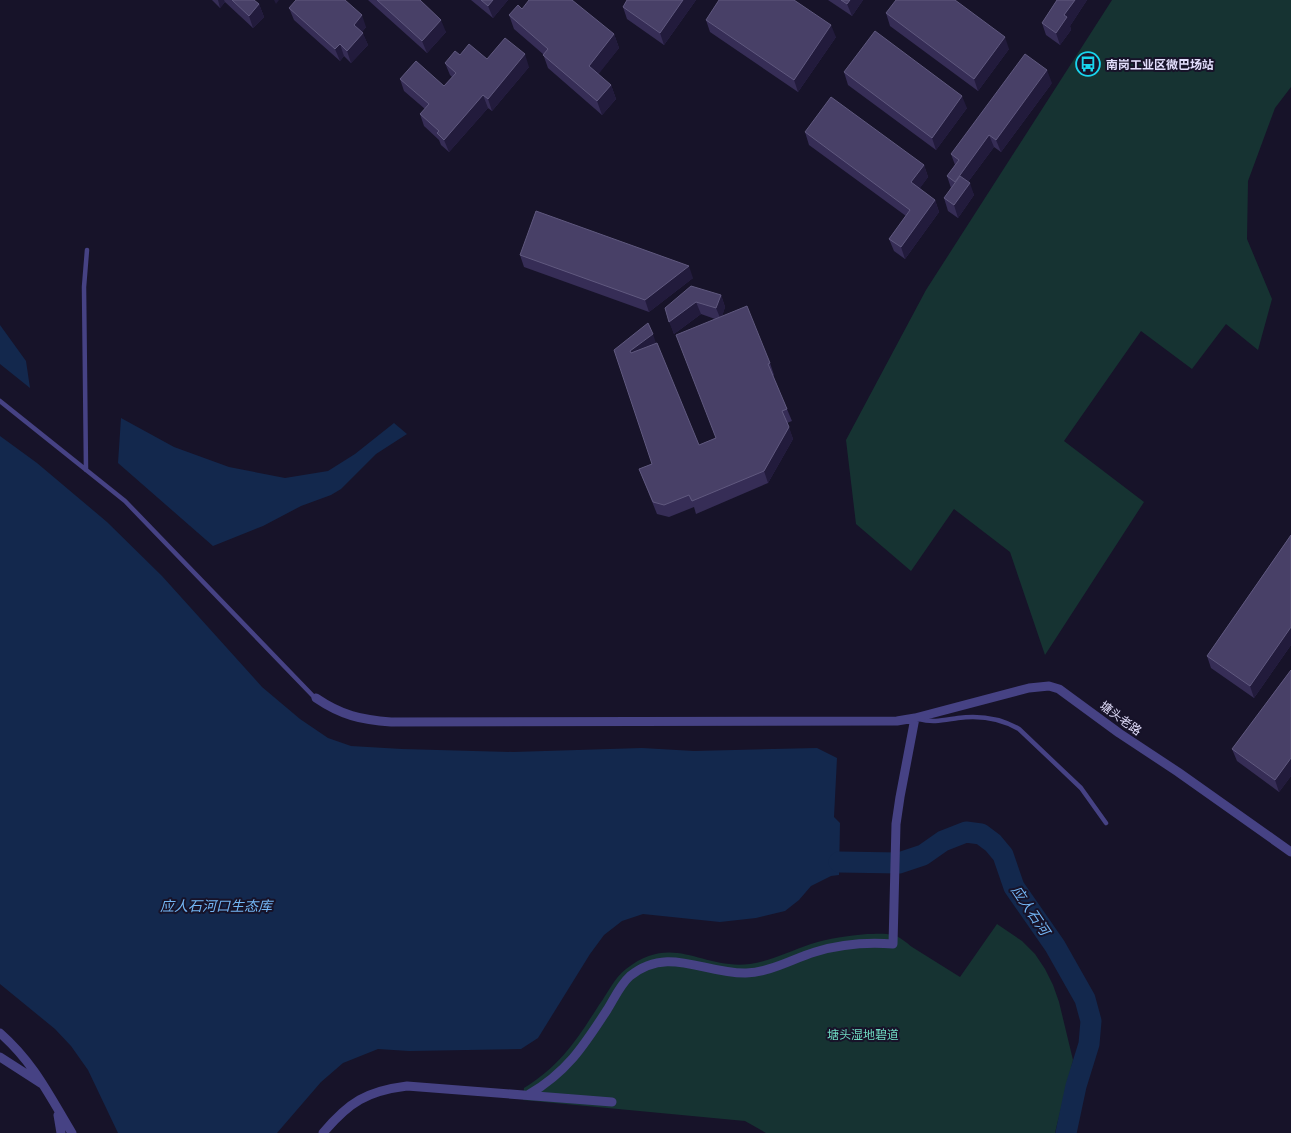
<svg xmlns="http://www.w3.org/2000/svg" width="1291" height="1133" viewBox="0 0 1291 1133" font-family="'Golos Text','Noto Sans SC',sans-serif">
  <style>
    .green { fill: #163332 }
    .water { fill: #13284d }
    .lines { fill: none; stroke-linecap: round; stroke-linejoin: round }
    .river { stroke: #13284d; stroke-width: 21 }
    .service { stroke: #464284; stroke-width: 4.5 }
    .minor { stroke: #464284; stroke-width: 9 }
    .wall { fill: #362d56 }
    .shaded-wall { fill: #221b3c }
    .building { fill: #484067; stroke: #60597f }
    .labels { text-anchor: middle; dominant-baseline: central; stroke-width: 4; stroke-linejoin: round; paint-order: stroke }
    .poi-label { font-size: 12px; font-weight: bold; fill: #e2defc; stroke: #171329; text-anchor: start }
    .street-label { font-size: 12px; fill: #e2defc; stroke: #171329 }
    .park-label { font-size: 12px; fill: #6ed8c0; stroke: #171329 }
    .water-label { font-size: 14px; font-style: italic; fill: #74b6f4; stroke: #171329 }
  </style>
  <rect width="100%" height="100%" fill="#171329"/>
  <path class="green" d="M1112,0H1291V87L1275,108L1248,181L1247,239L1272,299L1258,350L1226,324L1192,369L1141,331L1064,441L1144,502L1045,655L1010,552L954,509L911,571L856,524L846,440L926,290Z
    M997,924L1022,941L1035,954L1045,969L1053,985L1059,1002L1073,1060L1055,1133H766L745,1121L523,1100L524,1088C561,1065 576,1041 599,1005C608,993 614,978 626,969C674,932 701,970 750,964C771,961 790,951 811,944C829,938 848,936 867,934C874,934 885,933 893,935C899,936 907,943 912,947C928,957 944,967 960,977Z"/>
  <path class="water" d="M0,325L26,361L30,388L0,364Z
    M121,418L174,447L229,467L285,478L328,471L355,454L394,423L407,434L376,454L341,489L331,495L301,506L263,526L213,546L118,463Z
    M0,436L37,463L107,522L162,576L262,687L300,719L328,738L351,746L402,749L513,752L642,748L694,751L817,748L837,758L834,817L840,823L839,875L831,876L811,886L799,900L785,911L756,918L720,922L643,914L622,921L604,935L590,954L538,1038L521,1049L409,1051L378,1049L343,1063L321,1082L277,1133H118L88,1070L71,1046L55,1029L0,984Z"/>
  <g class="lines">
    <path class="river" d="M839,862L899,863L923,855L943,841L966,832L981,834L993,843L1003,855L1014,887L1055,946L1085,999L1091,1021L1089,1044L1076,1086L1066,1133"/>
    <path class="service" d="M0,401L125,501L315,698
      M86,470L84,287L87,250
      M919,719C933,723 944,720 958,718C981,715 1000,718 1019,729L1081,788L1106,823"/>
    <path class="minor" d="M316,698C341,715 361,720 391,722L897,721L915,718L1029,688L1049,686L1059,689L1119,733L1178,772L1291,852
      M0,1033C34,1063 49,1095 72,1133
      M0,1057L42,1084
      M528,1095C567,1072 583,1047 607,1010C614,999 620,985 630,976C668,945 704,974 746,973C771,972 792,959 815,952C841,944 867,942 893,944L896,824L900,797L915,718
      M58,1115L61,1133
      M323,1133C349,1102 367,1091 407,1086L612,1102"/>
  </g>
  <path class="wall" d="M212,0H254L259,4L264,17L253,28L225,2L220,8Z
    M368,0H420L446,32L427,53Z
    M471,0H508L493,18Z
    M627,0H696L664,45L627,19L623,7Z
    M828,0H863L852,16Z
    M1057,0H1087L1070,26L1071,30L1060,45L1046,35L1042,23Z
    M289,8L366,27L362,32L368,45L351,63L344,56L340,61L294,20Z
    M522,9L614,34L619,48L598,74L611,85L616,99L602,115L548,68L543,54L514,29L509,15Z
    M886,13L1009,49L978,91L890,26Z
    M706,20L836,37L798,92L710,32Z
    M460,55L529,67L492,111L488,108L449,152L441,145L439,140L424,126L420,114L425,109L404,91L400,79L444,86L452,77L450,75L445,63Z
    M844,72L967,108L936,150L848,85Z
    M1052,83L1001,152L994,147L968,182L974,195L958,218L948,211L944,198L951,188L947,176L955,165L951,154Z
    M805,132L924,165L928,177L919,189L935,200L939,212L905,259L894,251L889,239L906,216L809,145Z
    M520,255L693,278L649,312L524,267Z
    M721,295L725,307L722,316L770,363L774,375L773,376L792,421L787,423L793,439L768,483L696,514L694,507L669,517L657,514L639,469L716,438L715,319L701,314L674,334L665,308Z
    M1291,535V645L1254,698L1211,668L1207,656Z
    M1291,670V776L1279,792L1237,761L1232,749Z"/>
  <path class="shaded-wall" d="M218,0H224L225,2L220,8Z
    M274,0H279L276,4Z
    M493,0H508L493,18L488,6Z
    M683,0H696L664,45L660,33Z
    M850,0H863L852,16L847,4Z
    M1075,0H1087L1070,26L1071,30L1060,45L1056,33L1064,15Z
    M259,4L264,17L253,28L249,16Z
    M362,15L366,27L358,37L354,25Z
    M441,20L446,32L427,53L422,41Z
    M831,25L836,37L798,92L794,80Z
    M363,33L368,45L351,63L347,51Z
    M614,34L619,48L594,80L589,66Z
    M1005,37L1009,49L978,91L974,79Z
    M340,44L344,56L340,61L335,49Z
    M525,54L529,67L492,111L488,99Z
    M1047,70L1052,83L1001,152L996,140Z
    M611,85L616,99L602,115L597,101Z
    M483,95L488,108L449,152L444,140Z
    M962,96L967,108L936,150L932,138Z
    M989,135L994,147L959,194L955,182Z
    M924,165L928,177L915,195L911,182Z
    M970,183L974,195L958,218L954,205Z
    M935,200L939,212L905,259L901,247Z
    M689,266L693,278L649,312L645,300Z
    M721,295L725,307L721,320L716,308Z
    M696,302L701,314L674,334L669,322Z
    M653,334L657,346L634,363L630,351Z
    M789,427L793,439L768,483L764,471Z
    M1291,627V645L1254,698L1250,686Z
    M1291,758V776L1279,792L1275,780Z"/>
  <path class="building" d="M232,0H254L259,4L249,16Z
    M296,0H345L362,15L354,25L363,33L347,51L340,44L335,49L289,8Z
    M377,0H420L441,20L422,41Z
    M481,0H493L488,6Z
    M529,0H572L614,34L589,66L611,85L597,101L543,55L548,49L509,15L518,5L522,9Z
    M627,0H683L660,33L623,7Z
    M719,0H794L831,25L794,80L706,20Z
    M841,0H850L847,4Z
    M896,0H955L1005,37L974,79L886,13Z
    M1057,0H1075L1064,15L1067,17L1056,33L1042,23Z
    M875,31L962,96L932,138L844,72Z
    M505,38L525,54L488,99L483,95L444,140L437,133L439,131L420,114L429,104L400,79L416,61L444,86L456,73L445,63L455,51L460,55L469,44L487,59Z
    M1025,54L1047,70L996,140L989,135L955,182L947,176L959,160L951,154Z
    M831,97L924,165L911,182L935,200L901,247L889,239L910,210L805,132Z
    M960,176L970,183L954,205L944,198Z
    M536,211L689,266L645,300L520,255Z
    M691,286L721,295L716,308L696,302L669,322L665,308Z
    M747,306L770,363L768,364L787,409L782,411L789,427L764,471L692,501L689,495L664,505L653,502L639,469L652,464L614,350L648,323L653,334L630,351L631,353L657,343L699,445L716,438L676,335Z
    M1291,535V627L1250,686L1207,656Z
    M1291,670V758L1275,780L1232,749Z"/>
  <defs>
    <g id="bus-ring" transform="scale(1.25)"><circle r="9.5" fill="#171329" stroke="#19d4ed" stroke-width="1.5"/><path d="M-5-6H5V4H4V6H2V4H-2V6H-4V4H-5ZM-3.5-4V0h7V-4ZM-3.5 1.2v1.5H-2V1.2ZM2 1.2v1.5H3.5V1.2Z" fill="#19d4ed"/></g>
  </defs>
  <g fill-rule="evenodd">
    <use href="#bus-ring" x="1088" y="64"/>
  </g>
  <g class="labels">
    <g class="poi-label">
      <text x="1106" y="64">南岗工业区微巴场站</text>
    </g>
    <g class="street-label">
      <text transform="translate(1121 718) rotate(36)">塘头老路</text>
    </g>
    <g class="park-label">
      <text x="863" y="1034">塘头湿地碧道</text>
    </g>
    <g class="water-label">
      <text x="216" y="905">应人石河口生态库</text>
      <text transform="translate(1031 910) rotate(56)">应人石河</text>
    </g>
  </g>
</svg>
